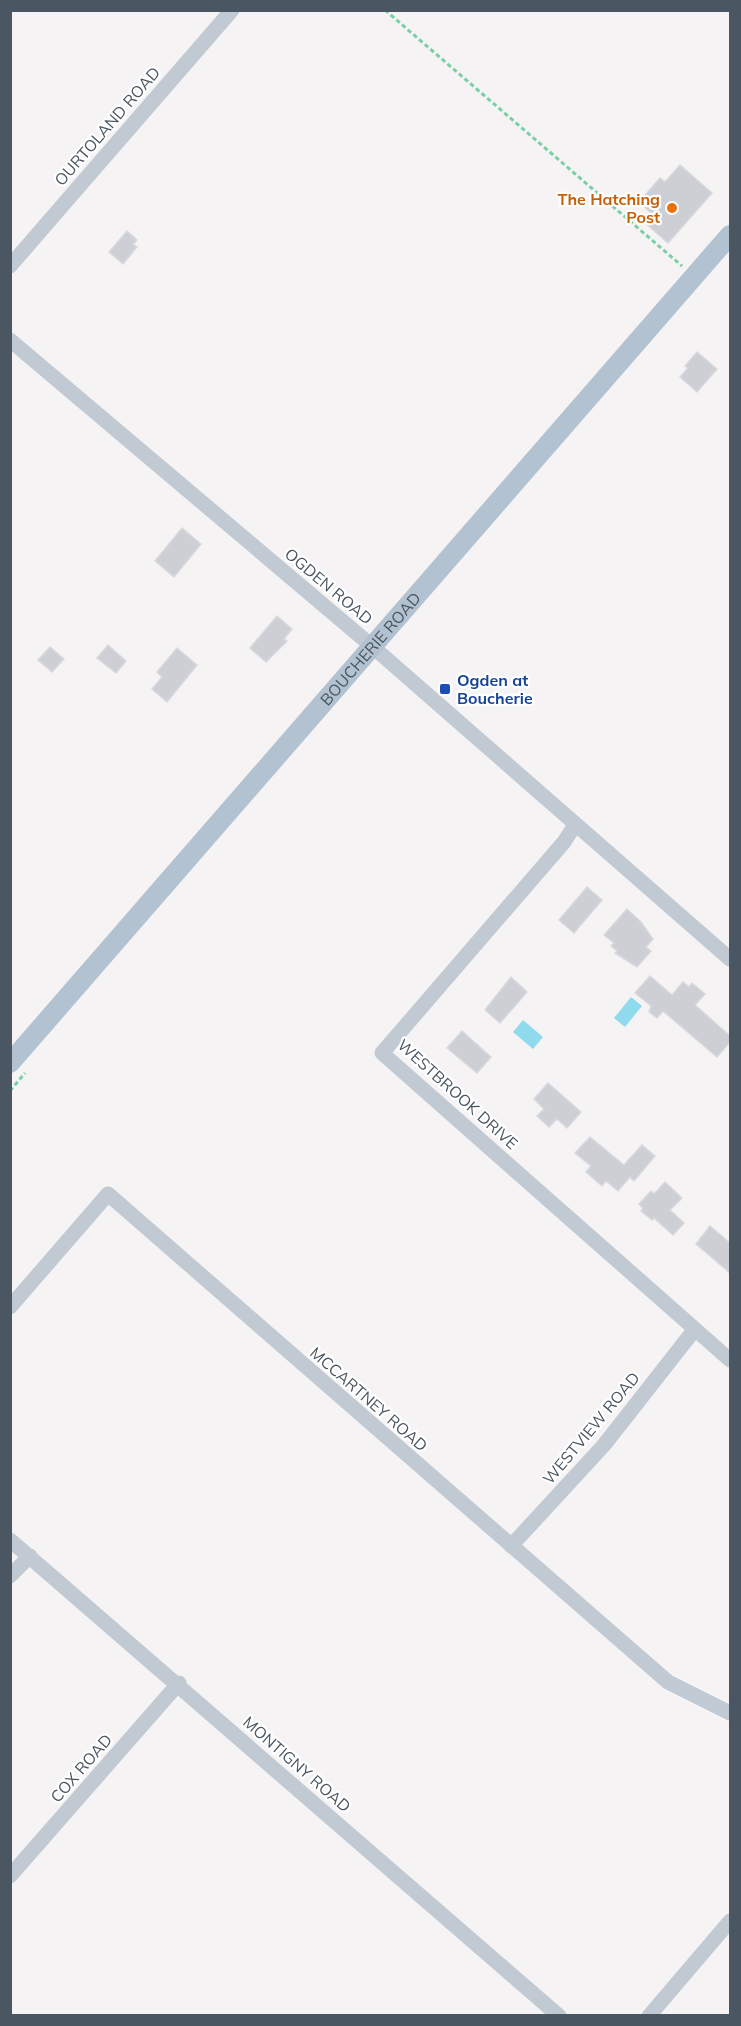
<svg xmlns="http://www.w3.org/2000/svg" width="741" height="2026" viewBox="0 0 741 2026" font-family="Mulish,sans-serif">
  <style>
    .water { fill: #90daee }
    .building { fill: #cdcfd5; stroke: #d7d9de; stroke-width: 1.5 }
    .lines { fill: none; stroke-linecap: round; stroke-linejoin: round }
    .path { stroke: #7ad0a6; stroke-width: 3; stroke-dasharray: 4.5 3; stroke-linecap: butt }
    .minor { stroke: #c1cad2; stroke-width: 15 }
    .major { stroke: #b3c2d1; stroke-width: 20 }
    .food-dot { fill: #e8710a; stroke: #fff; stroke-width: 2 }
    .transit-dot { fill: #1a4fb4; stroke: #fff; stroke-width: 2 }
    .labels { text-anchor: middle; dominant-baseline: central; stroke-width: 4.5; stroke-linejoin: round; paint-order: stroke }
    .street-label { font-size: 16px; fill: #4a5661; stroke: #fff }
    .food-label { font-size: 16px; font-weight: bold; fill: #c56008; stroke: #fff; text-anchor: end }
    .transit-label { font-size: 16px; font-weight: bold; fill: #164399; stroke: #fff; text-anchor: start }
  </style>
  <rect width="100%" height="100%" fill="#f5f3f3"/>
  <path class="water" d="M631,997L642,1006L625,1027L614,1018Z
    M523,1020L543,1037L533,1049L513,1032Z"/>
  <path class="building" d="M680,165L712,193L668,243L644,222L651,213L639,202L660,178L665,182Z
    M127,231L137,240L133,244L137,247L123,264L109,252Z
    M697,352L717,369L697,392L680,377L688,368L685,366Z
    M182,528L201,544L174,577L155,561Z
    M277,616L292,629L284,639L287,641L266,662L250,648Z
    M108,645L126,661L116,673L97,658Z
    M50,647L64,659L52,672L38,660Z
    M177,648L197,665L167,702L152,689L162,677L157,672Z
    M587,887L602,900L574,933L559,920Z
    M627,909L641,922L653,939L646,947L651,951L637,967L615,953L617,951L611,946L614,943L604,935Z
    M650,976L672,995L683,982L689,987L692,983L705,994L695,1005L730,1036V1042L717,1057L663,1011L657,1018L649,1012L651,1006L635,993Z
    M511,977L527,992L500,1023L485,1010Z
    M462,1031L491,1057L477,1073L447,1048Z
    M548,1083L581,1112L567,1128L557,1119L549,1127L537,1116L544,1109L534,1099Z
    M590,1137L624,1165L642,1145L655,1156L634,1181L630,1177L618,1191L606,1181L602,1186L586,1172L591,1166L575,1153Z
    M665,1182L682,1198L670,1210L684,1223L673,1235L654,1218L652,1220L641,1211L643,1208L639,1204L651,1191L654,1194Z
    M710,1226L730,1243V1273L696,1244Z"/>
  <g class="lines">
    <path class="path" d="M385,10L682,266
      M10,1091L25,1073"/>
    <path class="minor" d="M10,266L232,10
      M10,340L373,647L730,959
      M575,825L564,842L382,1053L730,1360
      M10,1307L108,1194L668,1682L730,1713
      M10,1540L559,2016
      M511,1546L604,1445L695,1329
      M10,1576L30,1556
      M10,1876L179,1683
      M649,2016L730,1921"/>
    <path class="major" id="s1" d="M10,1063L730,235"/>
  </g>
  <circle class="food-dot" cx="672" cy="208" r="6"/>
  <rect class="transit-dot" x="439" y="683" width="12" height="12" rx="3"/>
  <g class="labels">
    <g class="street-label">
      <text transform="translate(107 126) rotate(-49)">OURTOLAND ROAD</text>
      <text transform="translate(329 586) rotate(40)">OGDEN ROAD</text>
      <text stroke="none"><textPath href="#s1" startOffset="549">BOUCHERIE ROAD</textPath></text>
      <text transform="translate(458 1094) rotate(42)">WESTBROOK DRIVE</text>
      <text transform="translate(369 1399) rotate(41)">MCCARTNEY ROAD</text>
      <text transform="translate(591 1428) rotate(-50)">WESTVIEW ROAD</text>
      <text transform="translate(297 1764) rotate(41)">MONTIGNY ROAD</text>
      <text transform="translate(81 1768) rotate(-49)">COX ROAD</text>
    </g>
    <g class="food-label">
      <text x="660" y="199">The Hatching<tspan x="660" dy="18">Post</tspan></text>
    </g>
    <g class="transit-label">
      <text x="457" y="680">Ogden at<tspan x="457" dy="18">Boucherie</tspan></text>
    </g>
  </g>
  <rect width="741" height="2026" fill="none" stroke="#4a5661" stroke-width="24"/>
</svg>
